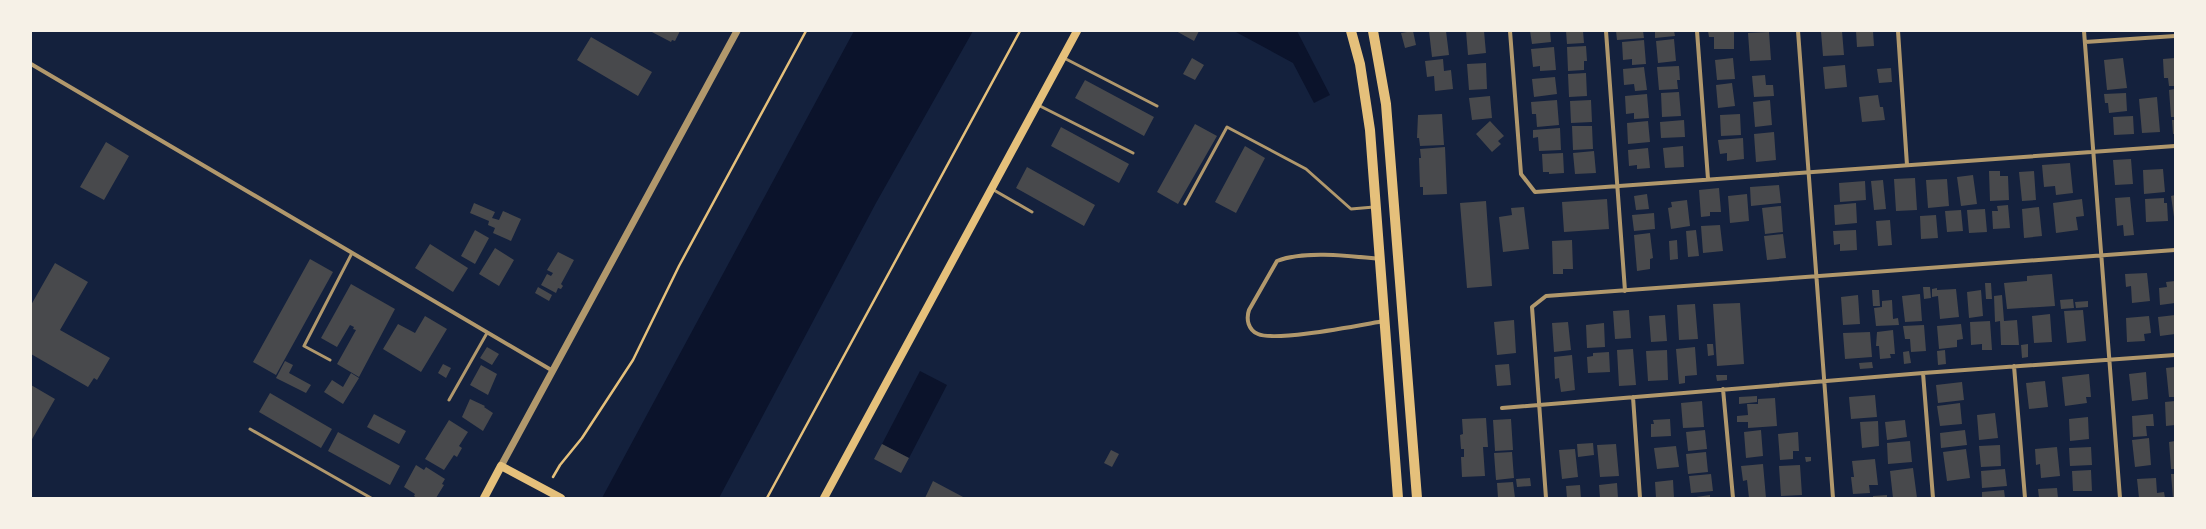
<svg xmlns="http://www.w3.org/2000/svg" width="2206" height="529" viewBox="0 0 2206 529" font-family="'PT Serif',serif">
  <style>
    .water { fill: #0b132b }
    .building { fill: #48494c }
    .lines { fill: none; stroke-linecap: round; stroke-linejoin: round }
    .path { stroke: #e5c07b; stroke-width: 2.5 }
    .service { stroke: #b1986c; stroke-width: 3 }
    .minor { stroke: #b1986c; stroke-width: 4 }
    .tertiary { stroke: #b1986c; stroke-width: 7 }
    .secondary { stroke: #e5c07b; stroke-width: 8 }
    .primary { stroke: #e5c07b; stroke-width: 10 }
  </style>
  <rect width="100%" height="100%" fill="#14213d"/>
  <path class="water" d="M854,31H973L876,203L719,498H602Z
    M1234,31H1297L1330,95L1314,103L1293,63Z
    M920,371L947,385L909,458L882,444Z"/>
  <path class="building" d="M650,31H680L675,41L672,40L671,42Z
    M1176,31H1199L1194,41Z
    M1413,31L1416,45L1405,48L1401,33Z
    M1429,31H1446L1449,55L1432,57Z
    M1466,31H1484L1486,53L1468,55Z
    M1530,31H1550L1551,42L1532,44Z
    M1566,31H1583L1584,43L1567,44Z
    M1616,31H1643L1644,38L1617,40Z
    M1655,31H1674L1675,36L1655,38Z
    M1708,31H1734V49H1714V37H1709Z
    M1842,31L1844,55L1823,56L1821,32Z
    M1856,31H1873L1874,46L1857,47Z
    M1769,32L1771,60L1750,61L1748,33Z
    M591,37L652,72L638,96L577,60Z
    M1674,39L1676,61L1658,63L1656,41Z
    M1644,40L1646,64L1632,65V59L1623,60L1622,42Z
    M1586,46L1587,61H1584V70L1568,71L1567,47Z
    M1554,47L1556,70L1540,71V66L1533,67L1531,49Z
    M1192,58L1204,65L1195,80L1183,74Z
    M1733,58L1735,79L1717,80L1715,60Z
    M2123,58L2127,88L2107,90L2104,60Z
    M2175,58V86H2169L2168,78H2164L2163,59Z
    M1443,59L1444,71L1451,70L1453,89L1435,91L1434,76L1427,77L1425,61Z
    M1486,63L1487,89L1469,90L1467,64Z
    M1845,65L1847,87L1825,89L1823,67Z
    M1679,66L1680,80H1677L1678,89L1659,90L1657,67Z
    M1644,67L1647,90L1635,91L1634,84L1624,85L1623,69Z
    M1891,68L1892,82L1879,83L1877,69Z
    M1586,73L1587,96L1569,97L1568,74Z
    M1765,75L1766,85H1773L1774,96L1754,97L1752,76Z
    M1555,77L1557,94L1534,97L1532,79Z
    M1085,80L1154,117L1144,136L1075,98Z
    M1732,83L1735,106L1718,108L1716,85Z
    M2175,89V117H2171L2169,90Z
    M1679,92L1681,116L1662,117L1661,93Z
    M2126,93L2127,111L2109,113L2108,103H2105L2104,94Z
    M1647,94L1649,118L1634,119V113L1626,114L1625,96Z
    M1878,95L1880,107H1883L1885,120L1862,122L1859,97Z
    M1490,96L1492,118L1472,120L1469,98Z
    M2157,97L2160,132L2142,133L2139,99Z
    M1557,100L1559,125L1537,127L1536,114H1532L1531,102Z
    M1591,100L1592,122L1571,123L1570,101Z
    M1770,100L1772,125L1755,127L1753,102Z
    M1442,114L1444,145L1420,146L1419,138H1417L1418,115Z
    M1740,114L1741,135L1721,136L1720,115Z
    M2133,116L2134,134L2114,135L2113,117Z
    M1684,120L1685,137L1661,138L1660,122Z
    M2172,120H2175V134H2173Z
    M1490,121L1504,136L1498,141L1501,144L1492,152L1476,134Z
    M1648,121L1650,142L1628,144L1627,123Z
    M1195,124L1217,136L1178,204L1157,192Z
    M1572,126H1592L1593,149L1573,150Z
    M1061,127L1129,164L1119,183L1051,146Z
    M1560,128L1561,150L1539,151L1538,137L1533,138V130Z
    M1774,132L1776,160L1756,162L1754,134Z
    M1743,138L1744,159L1727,161V153L1720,154L1718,140Z
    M106,142L129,156L104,200L80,187Z
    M1245,146L1265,158L1236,213L1215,202Z
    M1683,146L1684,167L1665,168L1663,148Z
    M1445,147L1447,194L1423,195V187H1420L1419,158H1421L1420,149Z
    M1648,148L1650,168L1637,169V165L1629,166L1628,150Z
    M1594,151L1596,173L1575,174L1573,153Z
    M1563,153L1564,173L1549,174V172H1543L1542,154Z
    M2131,159L2133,184L2115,185L2113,160Z
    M2070,163L2073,193L2056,195L2055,186L2044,187L2042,165Z
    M1027,167L1095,205L1084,226L1016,188Z
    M2163,169L2165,192L2144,194L2143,170Z
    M1989,171H2000V176H2008L2009,200L1990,201Z
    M2034,171L2036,200L2022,201L2019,172Z
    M1973,175L1977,204L1961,206L1957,177Z
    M1915,178L1917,210L1896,211L1894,179Z
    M1947,179L1949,206L1928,208L1926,180Z
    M1883,180L1886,209L1874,210L1871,181Z
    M1865,181L1866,200L1840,202L1839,183Z
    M1779,185L1781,203L1751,206L1750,187Z
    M1719,188L1721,212H1710V216L1701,217L1699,190Z
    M1647,194L1649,209L1636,210L1634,196Z
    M1747,194L1749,221L1730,223L1728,196Z
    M2175,195V217H2174L2171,196Z
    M2130,197L2134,235L2124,236L2123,225L2117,226L2115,198Z
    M2164,198V203H2167L2168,221L2146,222L2145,199Z
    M1607,199L1609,229L1564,232L1562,202Z
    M2082,199L2084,216L2076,217L2078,230L2056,233L2053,203Z
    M1687,200L1690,226L1671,229L1668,208L1672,207L1671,202Z
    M1486,201L1492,286L1467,288L1460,203Z
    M474,203L495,212L492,218L499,220L503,211L521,219L511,241L493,233L495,228L488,225L489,221L470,213Z
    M1856,203L1857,223L1835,225L1834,205Z
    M2008,205L2010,228L1993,229L1992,211H1998L1997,206Z
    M1781,206L1783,232L1765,234L1762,208Z
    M1524,207L1529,249L1503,252L1499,217L1512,215L1511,208Z
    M2039,207L2042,236L2024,238L2022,209Z
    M1985,209L1987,232L1969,233L1967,210Z
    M1961,210L1963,231L1947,232L1945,211Z
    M1654,213L1655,229L1634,231L1632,215Z
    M1936,215L1938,238L1921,239L1920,216Z
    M1890,220L1892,245L1878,246L1876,221Z
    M1720,225L1723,251L1703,253L1701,226Z
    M475,230L489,238L475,264L461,256Z
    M1696,230L1699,256L1688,257L1686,231Z
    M1856,230L1857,250L1840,251V244L1834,245L1833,231Z
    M1650,233L1653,258L1650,259V269L1637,271L1634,235Z
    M1783,234L1786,258L1767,260L1764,236Z
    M1572,240L1573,269H1563V274H1553L1552,241Z
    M1677,240L1678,259L1670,260L1669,241Z
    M430,244L468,268L453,292L415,268Z
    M495,248L514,260L499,286L479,274Z
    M558,252L574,260L561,284L563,286L561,289L558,288L556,293L541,285L547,274L551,276L553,273L547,270Z
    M310,259L333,272L276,375L253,362Z
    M55,263L88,282L60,330L110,358L97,380L94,378L88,387L31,354V305Z
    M2147,273L2150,301L2132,303L2131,286L2126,287L2125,274Z
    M2052,274L2055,306L2007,309L2004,283L2027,281V276Z
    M2175,281V303L2160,305L2159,288L2167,287L2166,282Z
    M1985,283H1991L1992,299H1986Z
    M351,284L395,309L359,377L337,364L356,330L353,329L354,327L350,325L337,347L321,338Z
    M538,287L552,295L549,301L535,293Z
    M1923,287H1930L1931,298L1924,299Z
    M1937,288V290L1956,289L1959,317L1940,319L1938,296L1932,297V289Z
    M1872,290H1879L1880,306H1873Z
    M1981,290L1983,316L1969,318L1967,292Z
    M1920,294L1922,321L1905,322L1902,296Z
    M1858,295L1860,324L1843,325L1841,297Z
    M2002,295L2004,321L2017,320L2019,345H2001L2000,321L1995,322L1994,296Z
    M2073,299L2074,308L2061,309L2060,300Z
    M1892,300L1893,319L1898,318L1899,325L1876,326L1874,308L1882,307V301Z
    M2088,301V307L2076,308L2075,302Z
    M1740,303L1744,364L1717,366L1713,304Z
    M1695,304L1698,339L1679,340L1677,305Z
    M1629,310L1631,338L1615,339L1613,311Z
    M2083,310L2086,341L2067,343L2064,311Z
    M2050,314L2052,342L2034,343L2032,316Z
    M1665,315L1667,341L1651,342L1649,316Z
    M2175,315V334L2160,336L2158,317Z
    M425,316L447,329L421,372L383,349L398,324L415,333Z
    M2149,316L2151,333L2144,334L2145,341L2127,342L2126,318Z
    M1514,320L1516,353L1497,355L1494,322Z
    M1990,321L1992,350H1982V344L1971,345L1970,322Z
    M1568,322L1571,350L1554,352L1552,323Z
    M1604,323L1605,347L1587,348L1586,325Z
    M1961,324L1963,339L1957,340V347L1939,349L1937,326Z
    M1924,325L1926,351L1911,352L1910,339H1905L1903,326Z
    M1893,330L1895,354H1890L1891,358L1880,359L1879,346H1876L1877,332Z
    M1870,332L1872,357L1845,359L1843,333Z
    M1707,344H1713L1714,355L1708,356Z
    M2028,344V357L2022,358L2021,345Z
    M487,347L499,354L492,365L480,358Z
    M1695,347L1697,375L1685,376V383L1679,384L1676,349Z
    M1633,349L1636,385L1619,386L1617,350Z
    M1667,350L1668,380L1648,381L1646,351Z
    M1945,350L1946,364L1938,365L1937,351Z
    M1909,351L1911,363L1904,364L1903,352Z
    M1609,352L1610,372L1588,373L1587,357L1593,356V353Z
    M1572,355L1575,390L1561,392L1559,378L1555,379L1554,357Z
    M285,361L293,365L289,373L311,385L306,393L276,378Z
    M1872,362L1873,368L1860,369L1859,363Z
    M443,364L451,368L446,378L438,373Z
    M1509,364L1511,385L1497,386L1495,365Z
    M481,365L497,374L488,395L470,385Z
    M2175,367V397H2169L2166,368Z
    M2146,372L2148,399L2132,401L2129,374Z
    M351,373L359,378L343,404L324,392L332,380L343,387Z
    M2089,374L2091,397H2086L2087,403L2065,406L2062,377Z
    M1716,375H1727V380L1717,381Z
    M2045,381L2048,407L2029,409L2026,383Z
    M1962,382L1964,400L1938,403L1936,385Z
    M31,385L55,399L31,441Z
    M270,393L332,429L321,448L259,412Z
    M1875,395L1877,417L1851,419L1849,397Z
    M1757,396V402L1739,404V397Z
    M1775,398L1777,426L1748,428V422H1737V416L1748,415L1747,404H1758V399Z
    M470,399L485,406L484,407L493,413L483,431L462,417Z
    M1702,401L1704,427L1683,428L1681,403Z
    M2175,401V425L2166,426L2165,402Z
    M1960,403L1962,424L1940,426L1937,406Z
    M1995,413L1998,438L1979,440L1977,415Z
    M374,414L406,431L399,444L367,427Z
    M2153,414L2154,426H2146L2147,436L2133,437L2132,416Z
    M2088,417L2089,439L2070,441L2069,419Z
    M1486,418L1488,447H1483L1485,476L1462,477L1461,457H1464V449H1461L1460,435L1463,434L1462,419Z
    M1511,419L1513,450L1495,451L1493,420Z
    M1670,419L1671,436L1651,437V424H1654L1653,420Z
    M449,420L468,432L459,446L462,448L457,457L454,455L444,470L425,459Z
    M1905,420L1907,437L1887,440L1885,422Z
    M1878,421L1879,446L1862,448L1860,422Z
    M1705,430L1707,449L1688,451L1686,432Z
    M1761,430L1763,456L1746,458L1744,432Z
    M1965,430L1967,445L1941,448L1940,433Z
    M338,432L400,466L390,485L328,451Z
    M1798,432L1799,451H1793V459L1780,460L1778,434Z
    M2149,438L2151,465L2135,467L2132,440Z
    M1910,441L1912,462L1888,464L1887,443Z
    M2175,441V469H2171L2169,442Z
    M1593,443L1594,455L1578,457L1577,444Z
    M882,444L909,458L901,473L874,459Z
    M1616,444L1619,476L1600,477L1597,445Z
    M2000,445L2001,466L1981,467L1979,446Z
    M1676,446L1679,467L1657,469L1654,448Z
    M2057,447L2060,476L2041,478L2040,464L2036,465L2035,449Z
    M2091,447L2092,465L2070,466L2069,448Z
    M1575,449L1578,477L1562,479L1559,450Z
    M1966,449L1970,478L1947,481L1943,452Z
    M1111,450L1119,454L1112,467L1104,463Z
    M1512,452L1514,478L1496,480L1494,453Z
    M1706,452L1708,472L1688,474L1686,454Z
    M1805,457H1811V461L1806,462Z
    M1875,459L1878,485H1869L1870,493L1853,494L1851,477H1854L1852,461Z
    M1763,464L1766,498H1749L1747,480L1743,481L1741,466Z
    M416,465L424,470L426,467L445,479L442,484L444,485L436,498H417L414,496L415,494L404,487Z
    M1800,465L1802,495L1781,496L1779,466Z
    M1913,468L1917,498H1893L1890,471Z
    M2005,469L2007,486L1982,488L1981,471Z
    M2091,470L2092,491H2073L2072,471Z
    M1711,474L1713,491L1691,493L1689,476Z
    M2171,474H2175V498H2173Z
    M1530,478L1531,486L1517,487L1516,479Z
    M2156,478L2157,493L2164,492L2165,498H2139L2137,479Z
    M1673,480L1674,498H1656L1655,482Z
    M933,481L965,498H925Z
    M1513,482L1515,498H1498L1497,483Z
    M1617,483L1618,498H1600L1599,485Z
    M1580,485L1581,498H1567L1566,486Z
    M2057,488L2058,498H2039L2038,489Z
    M2004,490L2005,498H1982V492Z
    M1710,495V498H1696V497Z
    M1887,495V498H1873V496Z"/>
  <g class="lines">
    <path class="path" d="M553,477L560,465L582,438L633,360L679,266L806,31
      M767,498L1020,31"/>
    <path class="service" d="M1064,58L1157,106
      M1038,105L1133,153
      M992,189L1032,212
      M1185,204L1227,127L1306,169L1351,209L1374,207
      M330,360L304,346L352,253
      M449,400L487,333
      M250,429L371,498"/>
    <path class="minor" d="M1510,31L1521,174L1535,192L2175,146
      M1606,31L1625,291
      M1697,31L1708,179
      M1798,31L1833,498
      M1898,31L1907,165
      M2084,31L2120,498
      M2085,42L2175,36
      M31,64L553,371
      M1380,259C1351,256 1304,250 1277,261L1249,310C1246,319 1248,330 1258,334C1276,342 1360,325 1384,321
      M2014,366L2025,498
      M1923,373L1933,498
      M1723,389L1733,498
      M1633,397L1640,498
      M1502,408L1923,373L2175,355
      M1546,498L1532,307L1546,296L2175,250"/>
    <path class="tertiary" d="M501,466L737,31"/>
    <path class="secondary" d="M484,498L501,466L561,498
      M824,498L1077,31"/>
    <path class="primary" d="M1351,31L1360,64L1370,130L1398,498
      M1373,31L1386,104L1417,498"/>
  </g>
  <rect width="2206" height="529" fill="none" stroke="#f6f1e7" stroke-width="64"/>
</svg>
